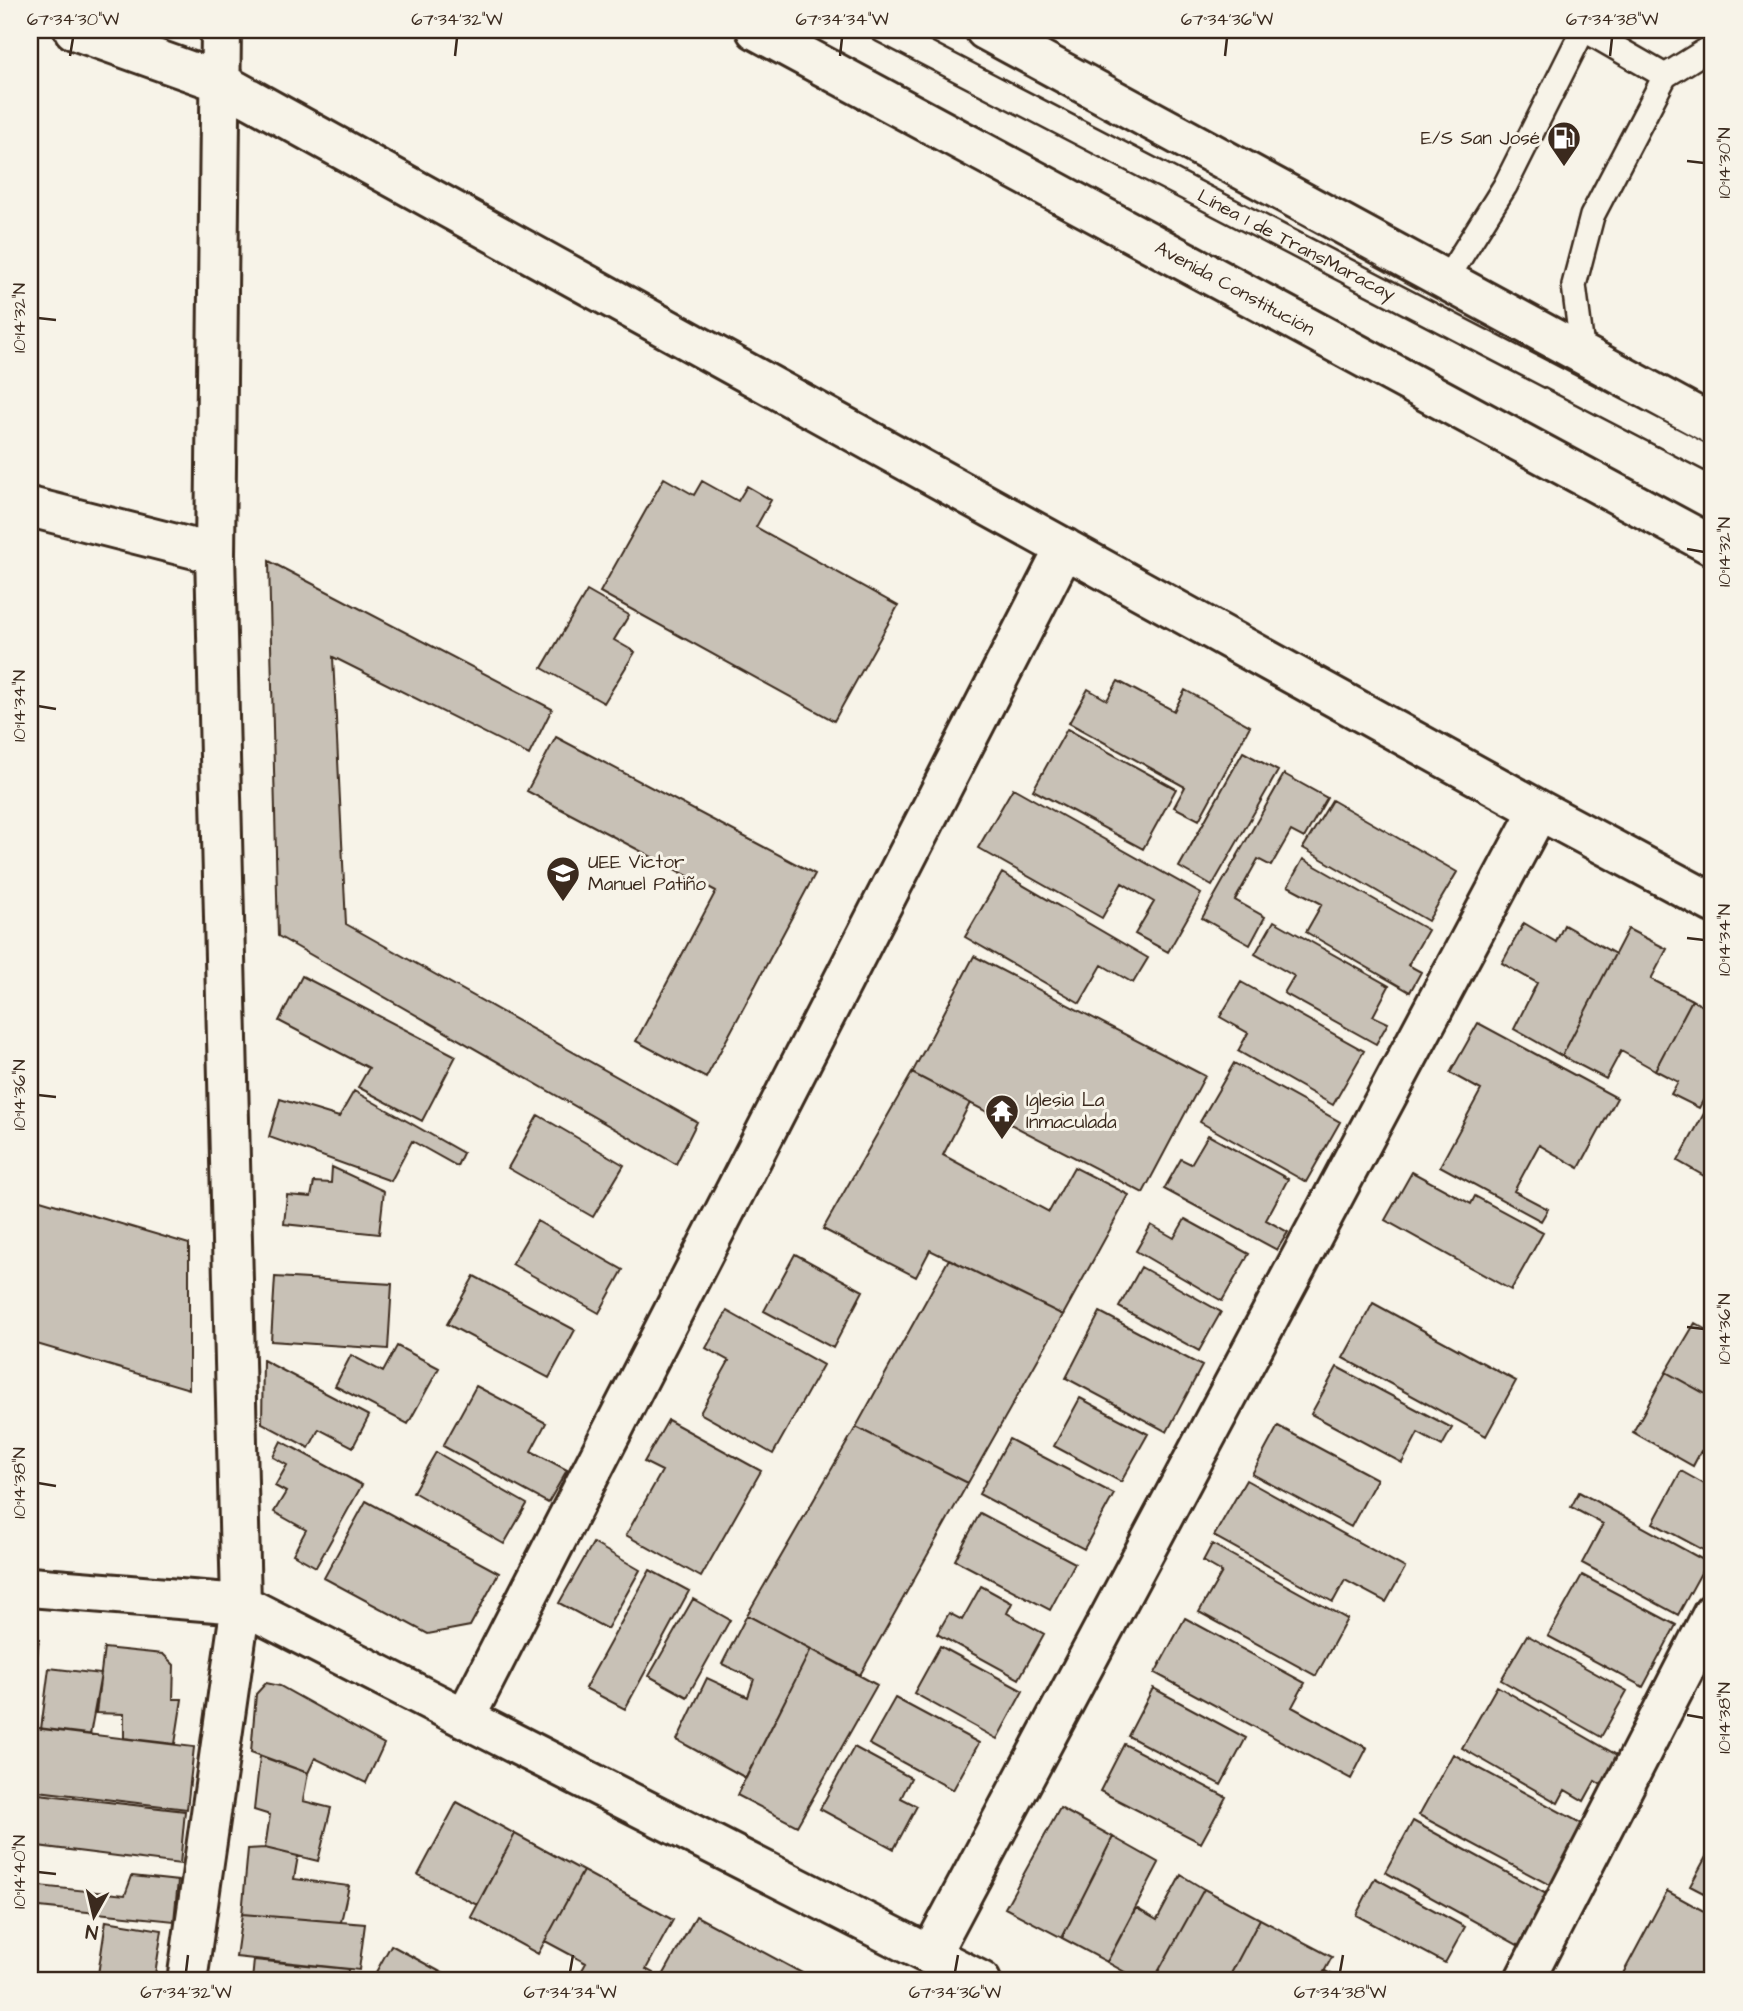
<svg xmlns="http://www.w3.org/2000/svg" width="1743" height="2011" viewBox="0 0 1743 2011" font-family="'Architects Daughter',sans-serif">
  <style>
    .building { fill: #c8c1b6; stroke: #3b2a1e; stroke-width: 2 }
    .lines { fill: none; stroke-linecap: round; stroke-linejoin: round }
    .service-casing { stroke: #3b2a1e; stroke-width: 28 }
    .minor-casing { stroke: #3b2a1e; stroke-width: 44 }
    .tertiary-casing { stroke: #3b2a1e; stroke-width: 44 }
    .service { stroke: #f7f3e8; stroke-width: 23 }
    .minor { stroke: #f7f3e8; stroke-width: 38 }
    .tertiary { stroke: #f7f3e8; stroke-width: 38 }
    .ticks { fill: none; stroke: #3b2a1e; stroke-width: 2.5 }
    .labels { text-anchor: middle; dominant-baseline: central; stroke-width: 6; stroke-linejoin: round; paint-order: stroke }
    .poi-label { font-size: 19px; fill: #3b2a1e; stroke: #f7f3e8; text-anchor: start }
    .street-label { font-size: 19px; fill: #3b2a1e; stroke: #f7f3e8 }
    .neatline { fill: none; stroke: #3b2a1e; stroke-width: 2.5 }
    .ticks-label { font-size: 18px; text-anchor: middle; fill: #3b2a1e }
  </style>
  <rect width="100%" height="100%" fill="#f7f3e8"/>
  <filter id="ink" filterUnits="userSpaceOnUse"><feTurbulence type="fractalNoise" baseFrequency=".0143" numOctaves="2"/><feDisplacementMap in="SourceGraphic" scale="14" xChannelSelector="R" yChannelSelector="G"/><feConvolveMatrix kernelMatrix="1 2 1 2 8 2 1 2 1" color-interpolation-filters="sRGB"/></filter>
  <g filter="url(#ink)">
    <path class="building" d="M664,478L694,495L702,481L738,501L747,486L771,500L756,527L898,606L834,721L600,592Z
      M269,561L552,709L529,755L333,657L346,924L697,1122L676,1164L278,936Z
      M587,591L629,615L614,640L635,652L604,703L542,668Z
      M1118,681L1174,711L1185,690L1250,726L1199,820L1174,807L1185,787L1069,723L1088,689L1107,700Z
      M1067,729L1176,789L1143,849L1033,790Z
      M556,737L815,874L706,1078L636,1041L716,891L527,791Z
      M1243,752L1278,771L1212,886L1179,867Z
      M1284,774L1327,798L1304,838L1291,831L1271,866L1258,859L1235,900L1265,917L1250,945L1202,918Z
      M1013,788L1201,894L1168,952L1135,934L1154,902L1122,883L1102,918L978,848Z
      M1332,800L1457,872L1428,921L1303,848Z
      M1303,859L1428,930L1408,965L1421,972L1410,992L1306,932L1322,904L1288,886Z
      M1002,873L1148,958L1133,983L1102,965L1080,1003L965,937Z
      M1274,921L1389,986L1373,1016L1388,1023L1376,1044L1284,993L1294,976L1255,954Z
      M1524,923L1556,942L1564,925L1615,954L1562,1056L1514,1029L1537,983L1502,963Z
      M1628,929L1667,949L1651,979L1692,1000L1655,1070L1621,1051L1606,1079L1562,1056Z
      M974,956L1205,1076L1143,1193L912,1073Z
      M302,976L456,1056L422,1121L358,1087L369,1068L279,1021Z
      M1241,982L1364,1051L1333,1105L1238,1051L1248,1033L1220,1017Z
      M1692,1000L1713,1012V1082L1699,1108L1671,1094L1678,1082L1655,1070Z
      M1478,1023L1617,1098L1579,1168L1539,1145L1514,1191L1548,1209L1541,1221L1440,1166L1481,1090L1450,1073Z
      M1234,1063L1340,1122L1306,1182L1200,1122Z
      M912,1073L970,1103L943,1155L1049,1212L1074,1167L1129,1195L1063,1315L930,1250L916,1277L823,1229Z
      M354,1091L463,1153L457,1166L412,1141L391,1181L269,1137L280,1099L339,1117Z
      M1713,1097V1181L1678,1161Z
      M538,1115L624,1165L593,1217L508,1168Z
      M1208,1135L1288,1179L1266,1220L1288,1232L1277,1250L1164,1189L1181,1159L1191,1164Z
      M332,1167L384,1191L379,1234L284,1224L287,1195L311,1197L314,1182L331,1183Z
      M1412,1172L1471,1204L1475,1196L1543,1233L1511,1290L1385,1220Z
      M30,1197L189,1244V1389L30,1342Z
      M1185,1219L1249,1254L1222,1301L1136,1251L1151,1225L1174,1238Z
      M537,1221L623,1270L599,1313L512,1264Z
      M795,1254L863,1291L833,1348L764,1311Z
      M949,1259L1063,1315L968,1483L856,1427Z
      M1141,1267L1221,1312L1199,1351L1119,1307Z
      M474,1276L575,1330L549,1378L447,1324Z
      M275,1277L392,1284L388,1349L271,1341Z
      M1373,1303L1516,1381L1486,1436L1343,1358Z
      M727,1311L823,1365L773,1454L700,1413L729,1361L706,1348Z
      M1100,1312L1202,1366L1167,1432L1066,1378Z
      M1695,1323L1713,1333V1398L1666,1372Z
      M397,1346L439,1368L408,1424L335,1386L351,1355L383,1372Z
      M263,1360L369,1416L353,1447L319,1429L309,1448L262,1423Z
      M1337,1367L1452,1428L1442,1446L1418,1433L1402,1463L1311,1414Z
      M1666,1372L1713,1398V1458L1701,1451L1693,1466L1633,1432Z
      M476,1386L546,1423L531,1451L567,1470L548,1503L443,1446Z
      M1080,1398L1148,1434L1121,1482L1054,1446Z
      M668,1420L761,1471L701,1577L626,1535L662,1471L644,1462Z
      M1278,1426L1377,1479L1351,1527L1252,1474Z
      M856,1427L968,1483L860,1675L747,1615Z
      M1009,1439L1114,1494L1084,1549L979,1494Z
      M281,1441L362,1485L316,1567L293,1554L306,1530L274,1512L286,1492L275,1486L287,1465L273,1457Z
      M436,1452L527,1504L504,1544L413,1492Z
      M1681,1471L1713,1489V1536L1705,1551L1653,1523Z
      M1246,1480L1405,1568L1386,1602L1345,1580L1333,1602L1214,1536Z
      M1579,1492L1707,1562L1678,1615L1582,1563L1603,1524L1571,1507Z
      M366,1501L499,1573L470,1626L428,1634L324,1578Z
      M980,1513L1075,1563L1050,1610L955,1560Z
      M593,1543L640,1570L607,1629L559,1603Z
      M1212,1544L1347,1619L1316,1676L1199,1612L1222,1572L1203,1561Z
      M650,1570L689,1591L625,1709L585,1688Z
      M1582,1575L1676,1625L1643,1687L1548,1636Z
      M981,1586L1012,1603L1007,1613L1044,1634L1019,1679L937,1634L949,1613L962,1620Z
      M693,1599L730,1620L687,1697L649,1676Z
      M747,1615L811,1649L746,1778L677,1740L707,1678L748,1697L754,1679L722,1664Z
      M1185,1618L1305,1683L1292,1707L1367,1748L1351,1779L1155,1673Z
      M1527,1635L1627,1691L1601,1737L1501,1680Z
      M30,1638L39,1639L31,1708H30Z
      M940,1646L1023,1691L997,1739L914,1693Z
      M104,1648L163,1654L174,1665L173,1699H182L175,1744L124,1738V1714L96,1713Z
      M811,1649L877,1685L797,1826L737,1795Z
      M49,1668L101,1674L90,1735L41,1729Z
      M266,1683L280,1686L384,1744L366,1783L315,1758L308,1773L251,1752L256,1694Z
      M1497,1686L1627,1761L1611,1791L1595,1781L1584,1801L1565,1790L1558,1803L1462,1748Z
      M1153,1688L1246,1738L1221,1785L1128,1736Z
      M895,1698L979,1743L953,1790L869,1744Z
      M30,1727L194,1747L187,1809L30,1790Z
      M1124,1744L1226,1797L1201,1843L1100,1791Z
      M854,1747L911,1778L901,1798L917,1806L894,1849L820,1809Z
      M1453,1754L1590,1828L1557,1889L1419,1815Z
      M260,1756L308,1773L303,1801L331,1808L318,1861L265,1848L270,1815L254,1810Z
      M30,1793L185,1811L180,1864L30,1845Z
      M457,1802L515,1834L477,1905L418,1875Z
      M1060,1808L1113,1837L1062,1938L1005,1908Z
      M1413,1821L1550,1896L1521,1947L1385,1872Z
      M515,1834L583,1871L538,1954L471,1917Z
      M1113,1837L1159,1863L1107,1962L1062,1938Z
      M1713,1844V1898L1690,1886Z
      M265,1848L298,1856L294,1879L349,1886L341,1922L242,1914L248,1849Z
      M583,1871L673,1920L646,1969L653,1973L649,1981H613L603,1975L599,1981H576L586,1963L545,1941Z
      M1181,1875L1204,1889L1153,1981H1141L1107,1962L1136,1908L1157,1920Z
      M132,1876L178,1881L174,1921L30,1906V1885L125,1895Z
      M1375,1878L1465,1927L1445,1963L1356,1915Z
      M1204,1889L1260,1919L1227,1981H1153Z
      M1667,1891L1713,1916V1981H1619Z
      M242,1914L365,1924L359,1970L236,1957Z
      M696,1916L802,1973L797,1981H660Z
      M1260,1919L1332,1957L1319,1981H1227Z
      M106,1921L162,1930L154,1981H97Z
      M391,1945L457,1981H371Z
      M254,1960L348,1969L347,1981H252Z
      M1325,1971L1344,1981H1319Z"/>
    <g class="lines">
      <g class="service-casing">
        <g id="service">
          <path id="s1" d="M882,30L1713,461"/>
          <path d="M1585,30L1665,76"/>
          <path d="M1446,280L1505,186L1583,30"/>
          <path d="M1583,356L1574,285L1592,216L1665,76L1713,46"/>
        </g>
      </g>
      <g class="minor-casing">
        <path id="minor" d="M74,30L220,82L1539,810L1713,903
          M30,507L215,554
          M30,1587L241,1604L981,1981
          M465,1718L1065,548
          M930,1955L1539,810
          M187,1981L241,1604L215,554L221,30
          M1524,1981L1713,1613"/>
      </g>
      <g class="tertiary-casing">
        <g id="tertiary">
          <path id="s2" d="M756,30L1713,546"/>
          <path d="M985,30L1713,425"/>
        </g>
      </g>
      <use href="#service" class="service"/>
      <use href="#minor" class="minor"/>
      <use href="#tertiary" class="tertiary"/>
    </g>
  </g>
  <path class="ticks" d="M70,56L73,38M455,56L457,38M840,56L842,38M1225,56L1227,38M1610,56L1612,38M1687,161L1704,163M38,318L56,320M1687,549L1704,552M38,706L56,709M1687,938L1704,940M38,1095L56,1097M1687,1327L1704,1329M38,1483L56,1486M1687,1715L1704,1718M38,1872L56,1874M186,1972L188,1955M570,1972L573,1955M955,1972L958,1955M1340,1972L1343,1955"/>
  <defs>
    <g id="fuel-pin" transform="scale(1.75)"><path d="M0 17L-7.5 6A9.5 9.5 0 1 1 7.5 6Z" fill="#3b2a1e" stroke="#f7f3e8"/><path d="M-5.5-6h7V0h2V4h1.3V-2.5L3-4.5l.8-.8L6-3V5H2.5V1h-1V6h-7ZM-4.2-4.7v3.2H.2V-4.7Z" fill="#fff"/></g>
    <g id="school-pin" transform="scale(1.75)"><path d="M0 17L-7.5 6A9.5 9.5 0 1 1 7.5 6Z" fill="#3b2a1e" stroke="#f7f3e8"/><path d="M0-5L7-2L0 1L-7-2ZM-4 1L0 2.5L4 1V4Q0 6-4 4Z" fill="#fff"/></g>
    <g id="temple-pin" transform="scale(1.75)"><path d="M0 17L-7.5 6A9.5 9.5 0 1 1 7.5 6Z" fill="#3b2a1e" stroke="#f7f3e8"/><path d="M0-6L5-2H3V0L6.5 2.5H4V6H1.5V3h-3V6H-4V2.5H-6.5L-3 0V-2H-5Z" fill="#fff"/></g>
  </defs>
  <g fill-rule="evenodd">
    <use href="#fuel-pin" x="1564" y="138"/>
    <use href="#school-pin" x="563" y="873"/>
    <use href="#temple-pin" x="1002" y="1111"/>
  </g>
  <g class="labels">
    <g class="poi-label">
      <text x="1540" y="138" text-anchor="end">E/S San José</text>
      <text x="588" y="862">UEE Victor<tspan x="588" dy="22">Manuel Patiño</tspan></text>
      <text x="1026" y="1100">Iglesia La<tspan x="1026" dy="22">Inmaculada</tspan></text>
    </g>
    <g class="street-label">
      <text stroke="none"><textPath href="#s1" startOffset="467">Línea 1 de TransMaracay</textPath></text>
      <text stroke="none"><textPath href="#s2" startOffset="544">Avenida Constitución</textPath></text>
    </g>
  </g>
  <rect width="1743" height="2011" fill="none" stroke="#f7f3e8" stroke-width="77"/>
  <g transform="translate(94 1916) rotate(188)" stroke="#f7f3e8" stroke-width="5" paint-order="stroke">
  <path d="M0-5L12 26L0 18L-12 26Z" fill="#3b2a1e"/>
  <text y="-10" font-size="19" font-weight="bold" text-anchor="middle" fill="#3b2a1e">N</text>
  </g>
  <rect x="38" y="38" width="1666" height="1934" class="neatline"/>
  <g class="ticks-label">
    <text x="73" y="25">67°34'30"W</text>
    <text x="457" y="25">67°34'32"W</text>
    <text x="842" y="25">67°34'34"W</text>
    <text x="1227" y="25">67°34'36"W</text>
    <text x="1612" y="25">67°34'38"W</text>
    <text transform="translate(1724 163) rotate(-90)" y="6">10°14'30"N</text>
    <text transform="translate(19 318) rotate(-90)" y="6">10°14'32"N</text>
    <text transform="translate(1724 552) rotate(-90)" y="6">10°14'32"N</text>
    <text transform="translate(19 706) rotate(-90)" y="6">10°14'34"N</text>
    <text transform="translate(1724 940) rotate(-90)" y="6">10°14'34"N</text>
    <text transform="translate(19 1095) rotate(-90)" y="6">10°14'36"N</text>
    <text transform="translate(1724 1329) rotate(-90)" y="6">10°14'36"N</text>
    <text transform="translate(19 1483) rotate(-90)" y="6">10°14'38"N</text>
    <text transform="translate(1724 1718) rotate(-90)" y="6">10°14'38"N</text>
    <text transform="translate(19 1872) rotate(-90)" y="6">10°14'40"N</text>
    <text x="186" y="1998">67°34'32"W</text>
    <text x="570" y="1998">67°34'34"W</text>
    <text x="955" y="1998">67°34'36"W</text>
    <text x="1340" y="1998">67°34'38"W</text>
  </g>
</svg>
